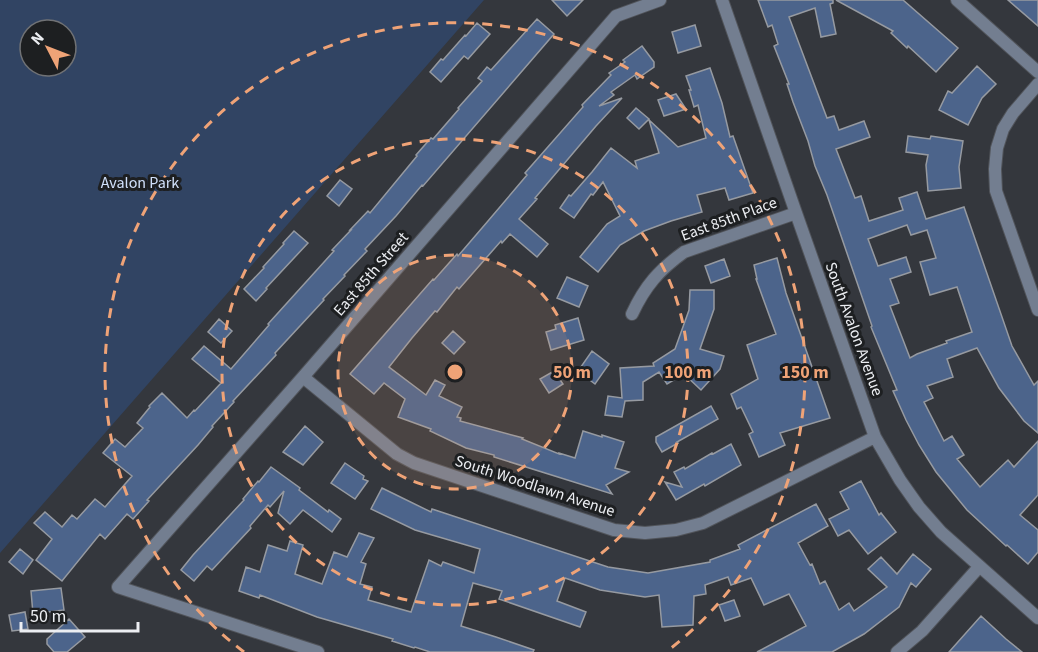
<svg xmlns="http://www.w3.org/2000/svg" width="1038" height="652" viewBox="0 0 1038 652" font-family="'Source Sans 3',sans-serif">
  <style>
    .green { fill: #314463; fill-rule: evenodd }
    .building { fill: #4c648b; stroke: #969aa1; stroke-width: 1.5; fill-rule: evenodd }
    .lines { fill: none; stroke-linecap: round; stroke-linejoin: round }
    .street-casing { stroke: #51545a; stroke-width: 14 }
    .street { stroke: #737e90; stroke-width: 12 }
    .ring { fill: none; stroke: #efa377; stroke-width: 3; stroke-dasharray: 10 8 }
    .labels { text-anchor: middle; dominant-baseline: central; stroke-width: 6; stroke-linejoin: round; paint-order: stroke }
    .park-label { font-size: 16px; fill: #d0e0fa; stroke: #1d1f21 }
    .street-label { font-size: 16px; fill: #eceef2; stroke: #1d1f21 }
    .centre { fill: #efa377; stroke: #1d1f21; stroke-width: 3 }
    .ring-label { font-size: 18px; text-anchor: middle; font-weight: bold; fill: #efa377; stroke: #1d1f21; stroke-width: 6; stroke-linejoin: round; paint-order: stroke }
  </style>
  <rect width="100%" height="100%" fill="#34373d"/>
  <path class="green" d="M0,0H484L0,553ZM30,30H66V66H30Z"/>
  <path class="building" d="M552,0H583L567,16Z
    M758,0H833V3L830,4L836,34L821,37L815,8L789,17L827,118L834,116L839,130L864,121L870,137L836,149L855,198L861,196L869,221L903,210L899,198L917,192L926,219L964,207L1012,346L1034,385L1038,381V433L1024,421L999,388L977,348L947,359L953,377L927,386L933,398L924,402L944,441L952,436L964,455L957,459L980,487L1008,460L1014,467L1038,441V495L1020,515L1038,530V552L1028,564L1007,545L1006,546L967,510L936,472L919,445L906,420L893,391L897,390L871,327L872,326L827,195L815,166L808,141L793,102L787,84H789L774,46L778,44L772,25L768,27ZM907,225L911,235L927,230L936,258L920,262L930,295L957,287L972,332L946,341L947,343L917,354L910,358L890,306L899,303L890,279L911,272L906,257L878,266L868,239Z
    M836,0H903L958,48L936,72L908,46L907,48L891,33L893,31Z
    M1008,0H1038V26Z
    M537,19L554,34L423,186L422,185L396,216L365,249L367,251L344,275L345,276L323,299L324,300L275,353L276,355L233,401L234,402L212,426L213,427L198,445L147,500L149,501L133,519L127,514L105,539L100,534L62,581L36,560L52,539L34,523L45,512L62,527L72,515L77,519L95,499L105,507L132,476L103,453L115,439L125,447L143,428L137,423L150,407L149,406L162,393L187,418L194,410L195,411L221,383L192,359L204,346L231,369L269,325L268,324L334,251L332,250L351,230H350L368,211L370,213L417,156L416,155L431,138L433,139L459,109L458,108L482,81L478,78L487,67L491,70Z
    M477,23L490,34L468,59L464,56L441,82L430,72L441,59L443,60L465,35L466,36Z
    M695,25L701,46L678,53L672,32Z
    M642,46L654,62V67L637,79L635,75L611,92L614,95L599,106L622,98L596,126L535,198L537,199L519,219L548,244L537,257L510,234L502,243L501,241L459,289L457,287L437,312L435,311L412,338L389,367L426,395L435,380L445,385L439,396L462,407L457,417L461,418L460,421L523,438L522,439L559,454V453L575,458L583,431L602,437V435L624,442L615,468L629,472L606,485L612,494L494,457V455L466,448L430,431L431,429L398,417L405,399L384,383L374,394L350,374L433,279L434,280L457,254L458,256L488,221L527,175L525,173L583,107L582,105L611,75L609,73L625,62L623,60Z
    M977,66L996,84L982,98L968,125L939,110L948,91L952,93Z
    M710,68L722,103L730,137L733,136L753,193L729,200L725,188L697,195L702,212L671,221L644,231L620,245L598,272L580,257L607,224L620,216L603,182L593,195L591,194L574,218L560,208L569,195L571,196L592,172L611,148L637,168L635,161L659,153L649,120L678,147L706,138L698,105L694,107L689,90H691L686,76Z
    M676,94L686,109L664,116L658,100Z
    M636,108L649,119L639,129L627,118Z
    M908,136L930,139L931,136L963,141L959,167L961,188L928,191L926,165L928,155L906,152Z
    M340,180L352,189L339,206L327,196Z
    M294,231L308,243L266,288L267,289L256,301L244,289L264,268L263,267L284,244L283,243Z
    M777,258L786,293L830,418L780,433L785,445L759,457L749,434L753,432L741,407L737,409L731,394L758,379L747,345L776,334L756,279H757L754,265Z
    M724,259L730,276L711,283L705,266Z
    M567,277L588,286L579,307L557,298Z
    M690,290H714V309L700,349L724,356L720,369L701,390L684,374L667,384L659,372L643,382V400L625,401L622,417L605,415L608,396L622,398L620,368L654,366L653,363L675,349L689,310Z
    M578,318L584,340L551,350L546,332L556,329L555,325Z
    M219,319L232,331L221,343L208,332Z
    M453,331L465,342L454,354L442,343Z
    M592,351L609,364L595,384L578,371Z
    M554,371L563,384L549,393L540,379Z
    M711,406L718,419L677,442L678,443L662,452L656,442V437Z
    M305,426L323,442L303,465L283,452Z
    M731,444L741,465L705,486L704,484L676,500L665,482L682,487L674,472L684,467L685,469L712,453L713,454Z
    M345,463L364,476L363,479L368,481L355,499L331,483Z
    M271,467L300,488L299,490L328,512L329,510L341,519L332,532L303,510L290,524L278,513L284,491L270,507L268,505L250,526L251,528L212,570L207,566L194,581L181,570L193,555L244,500L243,499L258,481L259,482Z
    M861,481L879,515L881,513L896,532L868,554L849,530L838,536L829,519L849,509L840,492Z
    M382,488L431,512L432,509L608,567L648,573L710,562V560L740,549L738,545L816,504L828,526L798,543L810,565L812,564L820,584L825,581L839,610L849,603L854,611L887,587L868,569L881,557L897,574L913,554L931,569L916,587L911,583L899,607L864,634L832,652H757L806,626L789,594L764,605L751,578L731,585L728,577L705,585L706,594L694,596L693,625L662,627L659,595L645,597L600,590L565,578L557,601L586,612L580,627L499,599L502,591L473,583L461,626L496,637L534,650L533,652H430L415,647L414,648L392,641L393,639L317,617L260,595L259,598L239,591L246,567L260,572L268,545L287,551L290,541L303,545L295,574L322,584L334,552L347,557L359,533L374,538L361,562L366,564L360,584L372,587L368,600L411,612L429,560L441,566L443,562L474,573L480,549L415,530L371,509Z
    M20,549L33,560L23,574L9,562Z
    M61,588L64,610L33,614L31,591Z
    M734,600L740,616L725,621L719,605Z
    M25,612L28,629L12,631L9,615Z
    M981,616L1006,639L1022,652H949Z
    M69,619L85,637L67,652H54L47,644V639Z"/>
  <g class="lines">
    <g class="street-casing">
      <path id="street" d="M722,0L796,213L875,437L900,480L919,507L941,532L1038,618
        M957,0L1038,72
        M1038,84L1013,113L1003,129L997,148L995,169L996,191L1038,310
        M632,314C645,286 659,270 684,252L796,213
        M303,377L397,454L414,463L614,530L645,533L676,530L703,523L875,437
        M318,652L118,587L303,377L616,16L660,0
        M897,652L922,631L979,567"/>
    </g>
    <use href="#street" class="street"/>
  </g>
  <circle cx="455" cy="372" r="117" fill="#efa377" fill-opacity=".12"/>
  <g class="ring">
    <circle cx="455" cy="372" r="117"/>
    <circle cx="455" cy="372" r="233"/>
    <path d="M244 652A350 350 0 1 1 666 652"/>
  </g>
  <g class="labels">
    <g class="park-label">
      <text x="140" y="183">Avalon Park</text>
    </g>
    <g class="street-label">
      <text transform="translate(729 219) rotate(-20)">East 85th Place</text>
      <text transform="translate(371 274) rotate(-49)">East 85th Street</text>
      <text transform="translate(854 329) rotate(70)">South Avalon Avenue</text>
      <text transform="translate(535 486) rotate(18)">South Woodlawn Avenue</text>
    </g>
  </g>
  <circle cx="455" cy="372" r="9" class="centre"/>
  <g class="ring-label">
    <text x="572" y="378">50 m</text>
    <text x="688" y="378">100 m</text>
    <text x="805" y="378">150 m</text>
  </g>
  <g transform="translate(48 48) rotate(312)"><circle r="28" fill="#1d1f21" stroke="#707275" stroke-width="1.5"/>
  <path d="M0-4.5L10 22L0 15L-10 22Z" fill="#efa377"/>
  <text y="-9" font-size="16" font-weight="bold" text-anchor="middle" fill="#eceef2">N</text>
  </g>
  <path d="M21 622v9h117v-9" fill="none" stroke="#eceef2" stroke-width="3"/>
  <text x="30" y="622" font-size="18" fill="#eceef2" stroke="#1d1f21" stroke-width="4.5" paint-order="stroke">50 m</text>
</svg>
